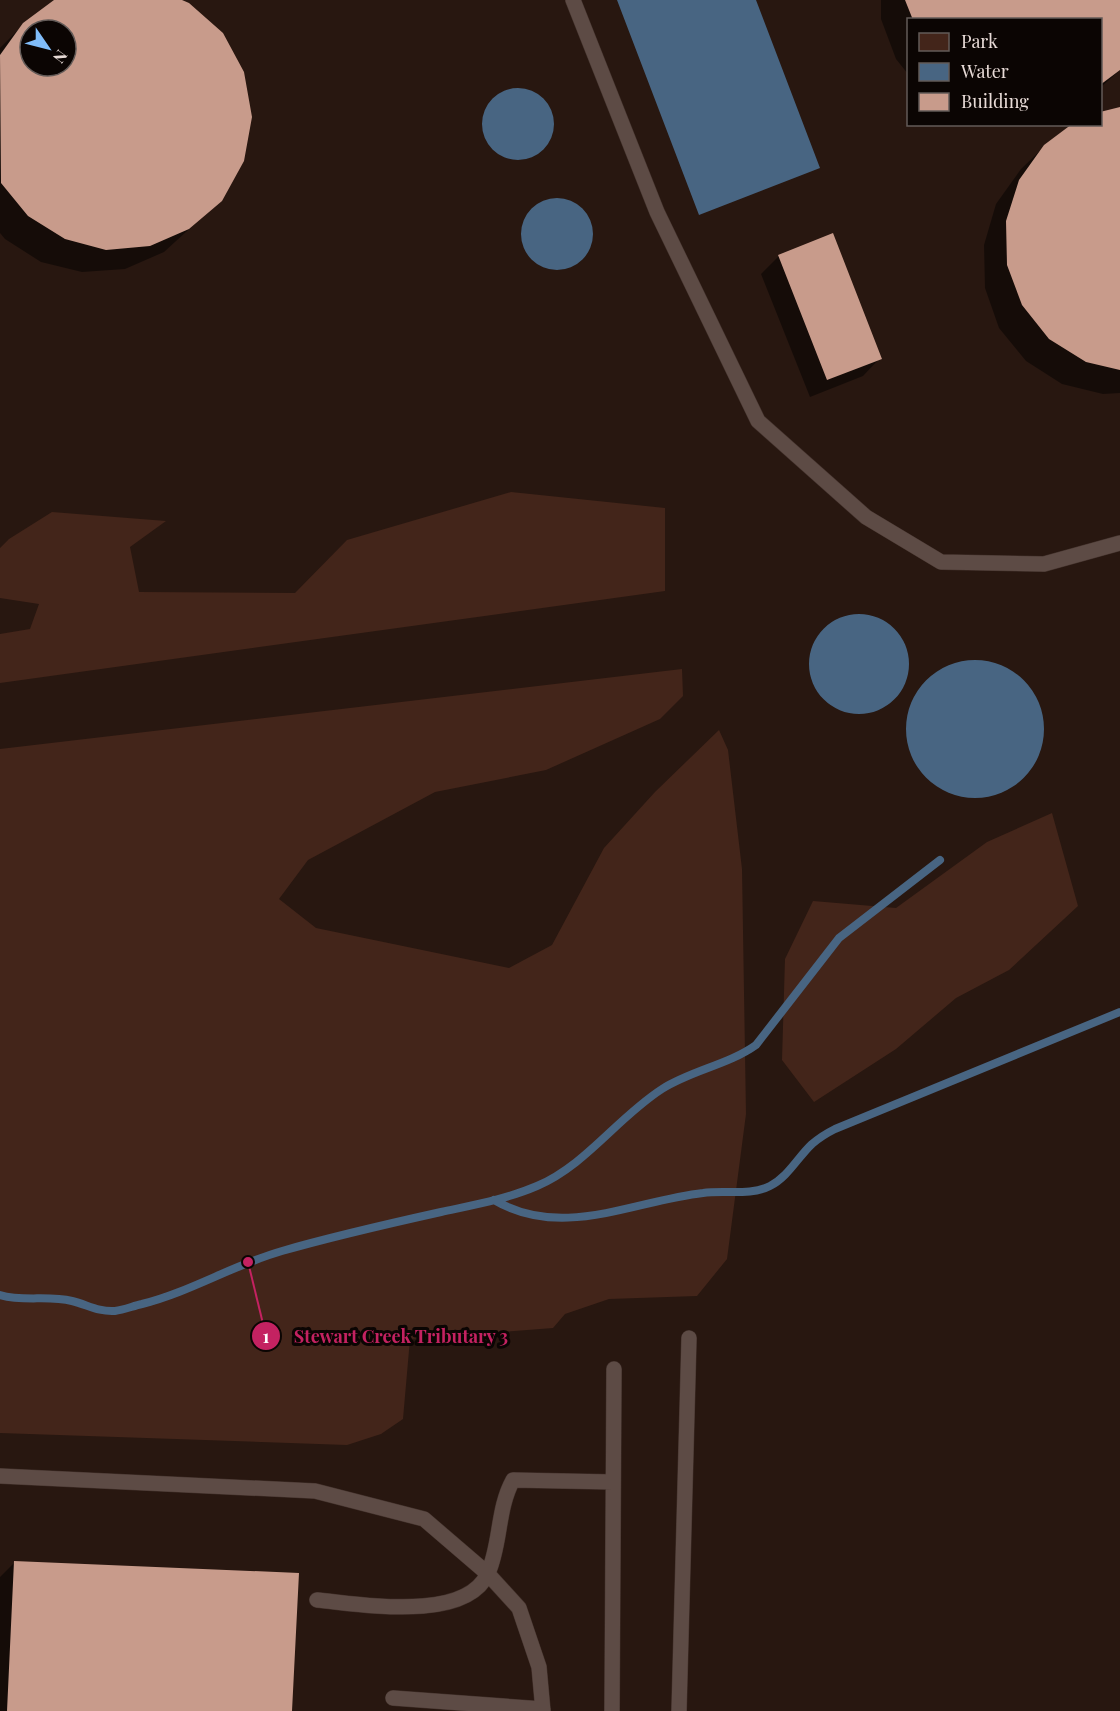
<svg xmlns="http://www.w3.org/2000/svg" width="1120" height="1711" viewBox="0 0 1120 1711" font-family="'Playfair Display',serif">
  <style>
    .green { fill: #43251a }
    .water { fill: #486582 }
    .shadow { fill: #0007; fill-rule: evenodd }
    .lines { fill: none; stroke-linecap: round; stroke-linejoin: round }
    .stream { stroke: #486582; stroke-width: 8 }
    .building { fill: #c89b8b; fill-rule: evenodd }
    .lane-casing { stroke: #43322c; stroke-width: 16 }
    .lane { stroke: #5d4b45; stroke-width: 15 }
    .leader { fill: none; stroke: #c42261; stroke-width: 2 }
    .callout-dot { fill: #c42261; stroke: #0b0503; stroke-width: 2 }
    .mark-label { font-size: 18px; text-anchor: middle; font-weight: bold; fill: #fff }
    .callout-label { font-size: 18px; text-anchor: middle; font-weight: bold; fill: #c42261; stroke: #0b0503; stroke-width: 6; stroke-linejoin: round; paint-order: stroke }
  </style>
  <rect width="100%" height="100%" fill="#281710"/>
  <path class="green" d="M511,492L665,508V591L0,683V634L30,629L39,604L0,598V548L9,539L52,512L166,521L130,547L139,592L295,593L347,540Z
    M682,669L683,696L660,719L546,770L435,792L308,860L279,899L316,928L509,968L552,945L604,848L655,792L719,730L728,750L742,869L746,1114L727,1259L697,1296L609,1299L565,1314L553,1328L410,1339L403,1419L381,1434L347,1445L0,1433V749Z
    M1052,813L1078,906L1009,970L956,998L896,1049L814,1102L782,1060L785,959L813,901L896,908L987,842Z"/>
  <path class="water" d="M617,0H756L820,168L699,215Z
    M482 124a36 36 0 1 1 72 0a36 36 0 1 1-72 0Z
    M521 234a36 36 0 1 1 72 0a36 36 0 1 1-72 0Z
    M809 664a50 50 0 1 1 100 0a50 50 0 1 1-100 0Z
    M906 729a69 69 0 1 1 138 0a69 69 0 1 1-138 0Z"/>
  <path class="shadow" d="M57,0H178L221,200L164,252L125,269L82,272L41,262L5,239L0,233V48L24,24ZM30,30H66V66H30Z
    M881,0H1120V70L1100,88V20H908V74L896,59L881,19Z
    M1120,108V393L1103,394L1062,384L1026,361L999,328L985,288L984,245L996,204L1021,169L1045,146L1100,124Z
    M779,256L880,358L863,376L810,397L761,274Z
    M15,1562L290,1711H0V1577Z"/>
  <g class="lines">
    <path class="stream" d="M494,1200C562,1240 633,1201 703,1193C724,1190 751,1196 770,1186C788,1177 798,1157 812,1144C819,1138 827,1133 835,1129L1120,1012
      M0,1295C23,1302 48,1295 72,1301C88,1305 98,1312 115,1311C124,1310 133,1306 142,1304C190,1292 233,1265 282,1251C334,1236 387,1224 441,1212C473,1205 507,1199 537,1186C586,1165 617,1118 662,1089C692,1070 728,1065 756,1045L839,938L940,860"/>
  </g>
  <path class="building" d="M54,0H182L189,3L223,33L244,72L252,117L244,161L222,201L189,229L150,246L106,250L65,239L28,216L1,183L0,55L23,23ZM30,30H66V66H30Z
    M905,0H1120V70L1100,85V20H913Z
    M1120,107V370L1086,362L1049,339L1022,305L1007,265L1006,221L1019,180L1044,145L1072,124H1100V112Z
    M833,233L882,359L827,380L778,255Z
    M14,1561L299,1573L292,1711H7Z"/>
  <g class="lines">
    <g class="lane-casing">
      <path id="lane" d="M573,0L657,212L758,421L866,517L941,562L1044,564L1120,543
        M0,1476L315,1491L424,1519L488,1574L519,1608L539,1667L543,1711
        M317,1600C361,1604 466,1623 488,1573C501,1544 497,1509 513,1480L613,1482
        M393,1698L543,1709
        M612,1711L614,1369
        M679,1711L689,1338"/>
    </g>
    <use href="#lane" class="lane"/>
  </g>
  <path class="leader" d="M248 1262L266 1336"/>
  <g class="callout-dot">
    <circle cx="248" cy="1262" r="6"/>
    <circle cx="266" cy="1336" r="15"/>
  </g>
  <g class="mark-label">
    <text x="266" y="1343">1</text>
  </g>
  <g class="callout-label">
    <text x="401" y="1343">Stewart Creek Tributary 3</text>
  </g>
  <rect x="907" y="18" width="195" height="108" fill="#0b0503" stroke="#635b58" stroke-width="1.5"/>
  <rect x="919" y="33" width="30" height="18" fill="#43251a" stroke="#635b58" stroke-width="1.5"/>
  <text x="961" y="48" font-size="18" fill="#e8dbd7">Park</text>
  <rect x="919" y="63" width="30" height="18" fill="#486582" stroke="#635b58" stroke-width="1.5"/>
  <text x="961" y="78" font-size="18" fill="#e8dbd7">Water</text>
  <rect x="919" y="93" width="30" height="18" fill="#c89b8b" stroke="#635b58" stroke-width="1.5"/>
  <text x="961" y="108" font-size="18" fill="#e8dbd7">Building</text>
  <g transform="translate(48 48) rotate(125)"><circle r="28" fill="#0b0503" stroke="#635b58" stroke-width="1.5"/>
  <path d="M0-4.5L10 22L0 15L-10 22Z" fill="#81bdfa"/>
  <text y="-9" font-size="16" font-weight="bold" text-anchor="middle" fill="#e8dbd7">N</text>
  </g>
</svg>
